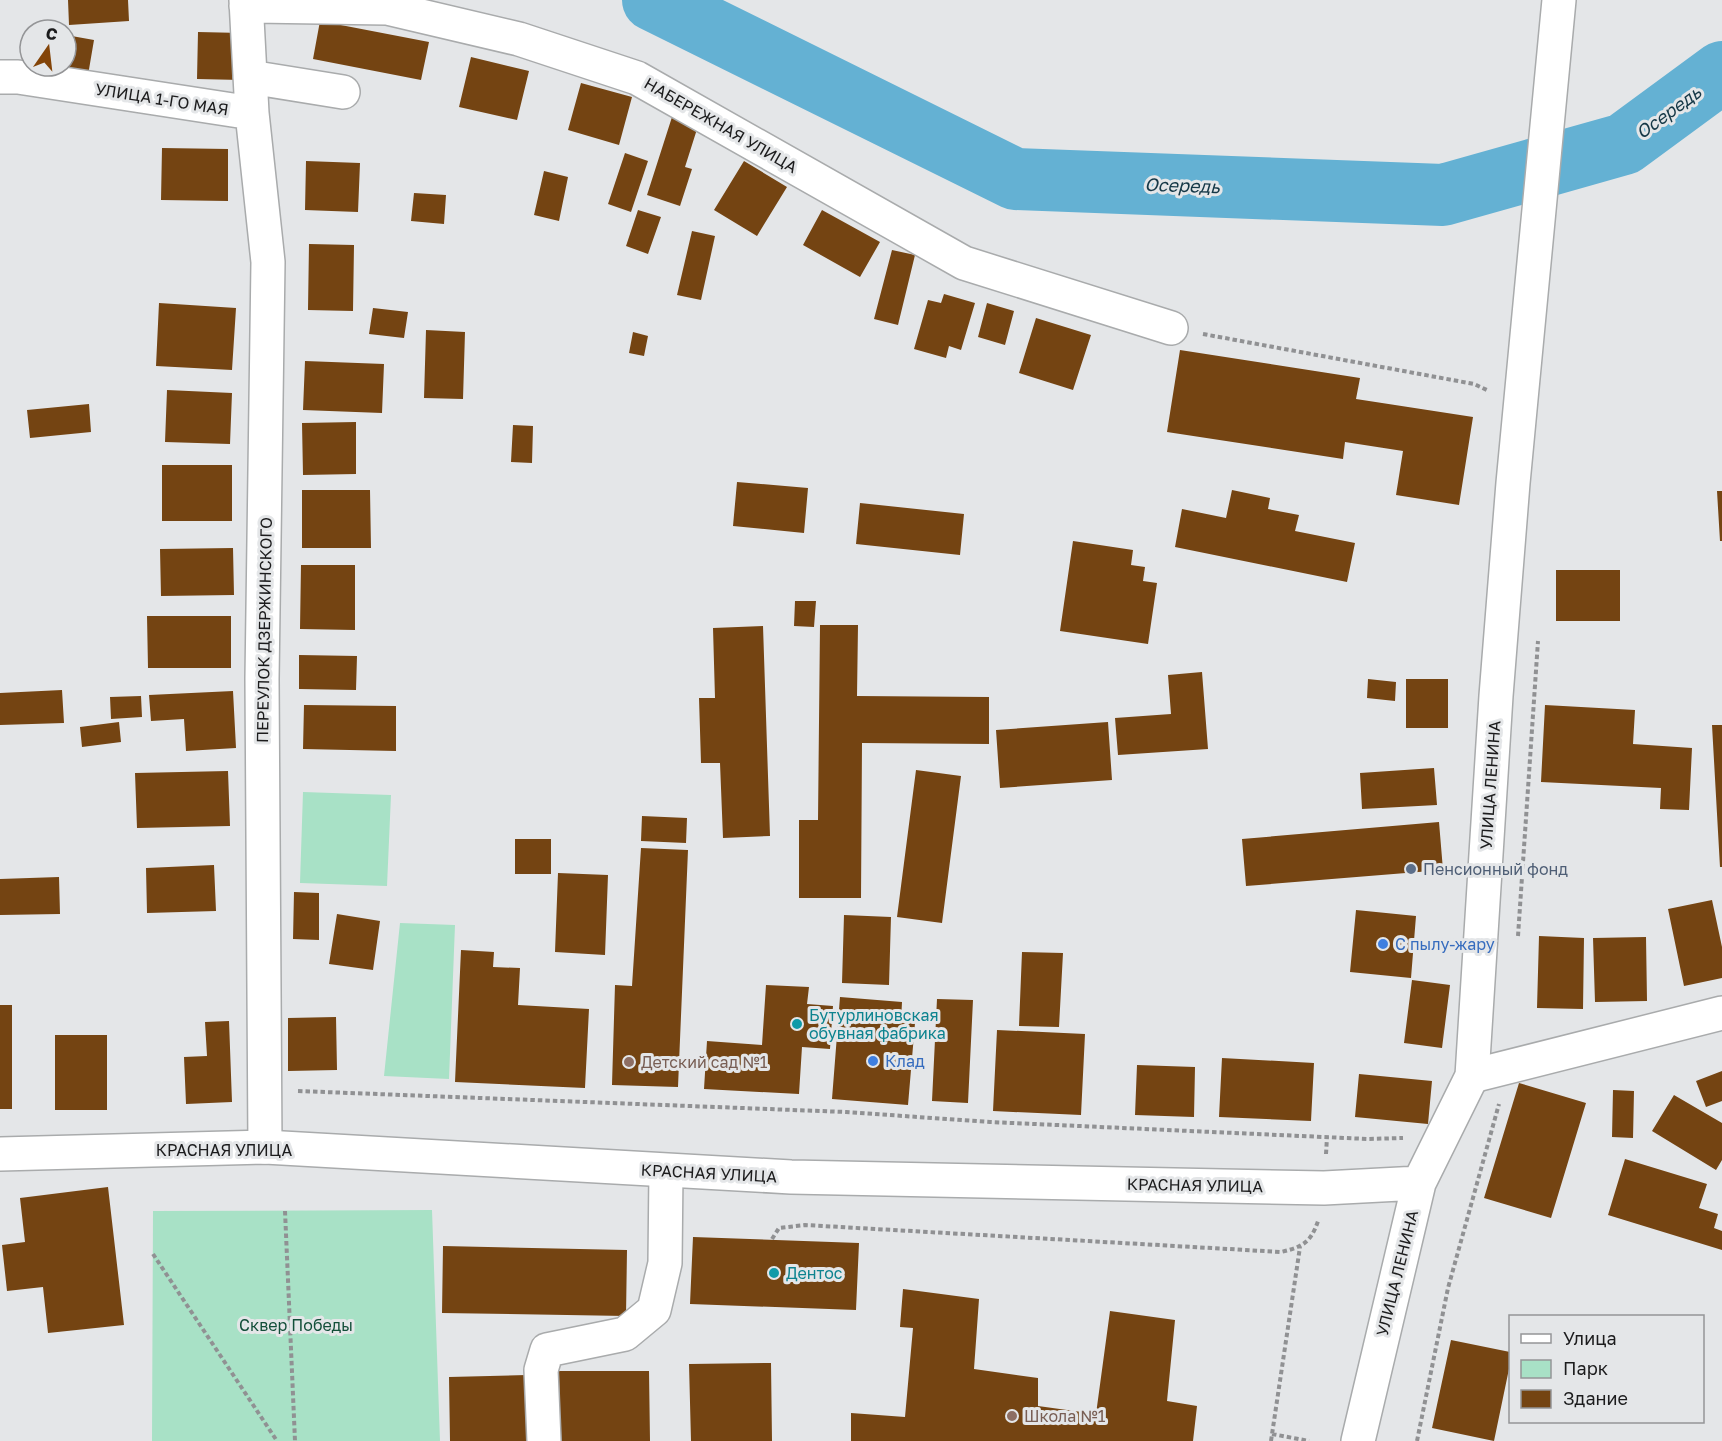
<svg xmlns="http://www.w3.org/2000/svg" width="1722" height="1441" viewBox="0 0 1722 1441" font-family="'Golos Text',sans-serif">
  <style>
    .green { fill: #a8e1c6 }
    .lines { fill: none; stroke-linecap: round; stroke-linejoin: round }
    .river { stroke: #64b1d3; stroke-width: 62 }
    .building { fill: #744412 }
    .minor-casing { stroke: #a9abac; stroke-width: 36 }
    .major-casing { stroke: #a9abac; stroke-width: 36 }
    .path { stroke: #909193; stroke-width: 4; stroke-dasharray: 4.5 3; stroke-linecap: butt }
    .minor { stroke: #fff; stroke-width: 33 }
    .major { stroke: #fff; stroke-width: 33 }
    .service-dot { fill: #5c6f8a; stroke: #e4e6e8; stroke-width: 2 }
    .shop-dot { fill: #3f7fe0; stroke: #e4e6e8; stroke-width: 2 }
    .culture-dot { fill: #0f9aa8; stroke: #e4e6e8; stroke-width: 2 }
    .education-dot { fill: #8d6e63; stroke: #e4e6e8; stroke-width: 2 }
    .labels { text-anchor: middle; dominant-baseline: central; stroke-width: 6; stroke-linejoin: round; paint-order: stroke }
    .street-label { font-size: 16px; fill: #1c1c1d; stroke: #e4e6e8 }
    .service-label { font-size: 16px; fill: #4e5e75; stroke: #e4e6e8; text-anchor: start }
    .shop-label { font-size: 16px; fill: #366cbe; stroke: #e4e6e8; text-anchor: start }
    .culture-label { font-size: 16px; fill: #0d838f; stroke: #e4e6e8; text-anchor: start }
    .education-label { font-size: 16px; fill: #785e54; stroke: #e4e6e8; text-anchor: start }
    .park-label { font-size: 16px; fill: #124f39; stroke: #e4e6e8 }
    .water-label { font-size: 18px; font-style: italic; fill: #153847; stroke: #e4e6e8 }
  </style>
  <rect width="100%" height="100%" fill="#e4e6e8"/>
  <path class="green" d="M303,792L391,795L387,886L300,883Z
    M400,923L455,925L449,1079L384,1076Z
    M432,1210L440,1441H152L153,1211Z"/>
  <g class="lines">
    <path class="river" d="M653,0L1015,179L1443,195L1624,144L1722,72"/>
  </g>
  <path class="building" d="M68,0H128L129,21L69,25Z
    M320,21L429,42L421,80L313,59Z
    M198,32L242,33L241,80L197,79Z
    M66,35L94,40L87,81L55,75L56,66H66Z
    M471,57L529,71L517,120L459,107Z
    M581,83L632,97L619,145L568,130Z
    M672,117L698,126L685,167L692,169L680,206L647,195Z
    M162,148L228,149V201L161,200Z
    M625,153L648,161L631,212L608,204Z
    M306,161L360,163L358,212L305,210Z
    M744,161L787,187L757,236L714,210Z
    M544,171L568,177L559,221L534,215Z
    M414,193L446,195L444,224L411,221Z
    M638,210L661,217L648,254L626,246Z
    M822,210L880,242L860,277L803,245Z
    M692,231L715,236L701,300L677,295Z
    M309,244L354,245L353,311L308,310Z
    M892,250L915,255L898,325L874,319Z
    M944,294L975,303L961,350L949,346L946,358L914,349L928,300L941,303Z
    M159,303L236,308L232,370L156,366Z
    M987,303L1014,311L1005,345L978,337Z
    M373,308L408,312L404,338L369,334Z
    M1036,318L1091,335L1073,390L1019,373Z
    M426,330L465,332L463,399L424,398Z
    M633,332L648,336L644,356L629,353Z
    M1180,350L1360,378L1356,399L1473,417L1459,505L1396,495L1403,451L1345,442L1343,459L1167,432Z
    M305,361L384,364L382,413L303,410Z
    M167,390L232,393L230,444L165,442Z
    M89,404L91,432L30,438L27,410Z
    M356,422V474L303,475L302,423Z
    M513,425L533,426L532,463L511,462Z
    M162,465H232V521H162Z
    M737,482L808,488L804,533L733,526Z
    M302,490H370L371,548H302Z
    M1232,490L1270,498L1268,509L1299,515L1295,531L1355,543L1347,582L1175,547L1182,509L1226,518Z
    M1717,491H1722V541H1720Z
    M860,503L964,514L960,555L856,544Z
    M1073,541L1133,550L1131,565L1145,567L1143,581L1157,583L1148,644L1060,631Z
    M233,548L234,595L161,596L160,549Z
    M301,565H355V630L300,629Z
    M1556,570H1620V621H1556Z
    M795,601H816L814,627L794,626Z
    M147,616H231V668H148Z
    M820,625H858L857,696L989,697V744L862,743L861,898H799V820H818Z
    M763,626L770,836L723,838L720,763H701L699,698H715L713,628Z
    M299,655L357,656L356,690L299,689Z
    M1202,672L1208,749L1118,755L1115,718L1171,714L1168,675Z
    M1368,679L1396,682L1395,701L1367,698Z
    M1406,679H1448V728H1406Z
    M62,690L64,723L0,725V693Z
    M233,691L236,748L186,751L184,719L151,721L149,695Z
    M141,696L142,717L111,719L110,697Z
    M304,705L396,706V751L303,749Z
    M1545,705L1635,710L1633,744L1692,748L1689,810L1660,809L1661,788L1541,782Z
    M119,722L121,742L82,747L80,727Z
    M1108,722L1112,780L1000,788L996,730Z
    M1712,725H1722V867H1720Z
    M1434,768L1437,805L1362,809L1360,773Z
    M916,770L961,776L942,923L897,917Z
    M228,771L230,826L137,828L135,773Z
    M642,816L687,818L686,843L641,841Z
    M1439,822L1443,870L1246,886L1242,839Z
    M515,839H551V874H515Z
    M641,848L688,850L678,1087L612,1085L615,985L632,986Z
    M214,865L216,911L147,913L146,868Z
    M558,873L608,875L605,955L555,952Z
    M59,877L60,914L0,915V879Z
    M294,892L319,893V940L293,939Z
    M1712,900L1722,947V978L1684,986L1668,909Z
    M1356,910L1416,916L1411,978L1350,972Z
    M337,914L380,921L373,970L329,964Z
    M844,915L891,917L889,985L842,983Z
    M1539,936L1584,938L1583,1009L1537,1008Z
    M1646,937L1647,1001L1595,1002L1593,938Z
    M461,950L494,952L493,967L520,968L518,1005L589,1009L585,1088L455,1082Z
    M1022,952L1063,953L1059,1027L1019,1026Z
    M1412,980L1450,985L1442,1048L1404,1043Z
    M766,985L809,987L807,1004L833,1006L830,1049L802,1047L799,1094L704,1089L707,1041L762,1045Z
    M840,997L902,1002L901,1022L915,1023L908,1105L832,1099Z
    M937,999L973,1000L968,1103L932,1101Z
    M0,1005H12V1109H0Z
    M336,1017L337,1070L288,1071V1018Z
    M229,1021L232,1102L186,1104L184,1057L207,1056L205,1022Z
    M997,1030L1085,1034L1081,1115L993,1111Z
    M55,1035H107V1110H55Z
    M1222,1058L1314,1063L1311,1121L1219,1117Z
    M1137,1065L1195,1067L1194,1117L1135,1115Z
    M1722,1071V1101L1706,1107L1696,1081Z
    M1359,1074L1432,1081L1428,1124L1355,1117Z
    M1519,1083L1586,1103L1551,1218L1484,1198Z
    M1613,1090L1634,1091L1633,1138L1612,1137Z
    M1674,1095L1722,1123V1160L1716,1170L1652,1131Z
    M1625,1159L1707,1184L1699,1208L1718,1214L1714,1228L1722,1231V1250L1608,1215Z
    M108,1187L124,1325L48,1333L43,1287L7,1291L2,1245L25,1242L20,1198Z
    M693,1237L859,1243L856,1310L690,1304Z
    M443,1246L627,1250L626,1316L442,1313Z
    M903,1289L979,1299L974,1369L1038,1378V1406L1096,1414L1110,1311L1175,1320L1167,1401L1197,1406L1193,1441H851V1413L905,1417L913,1328L900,1327Z
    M1451,1340L1510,1352V1364L1494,1441L1432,1428Z
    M771,1363L772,1441H691L689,1364Z
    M559,1371H649L650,1441H560Z
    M527,1375L529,1441H450L449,1377Z"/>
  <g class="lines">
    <g class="minor-casing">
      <path id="minor" d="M246,0L252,113L268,262L262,679L265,1147
        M246,6L387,8L519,39L637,78L964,263L1171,328
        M0,77H18L252,113
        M250,77L343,92
        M1472,1076L1722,1013
        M544,1441L541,1370L547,1350L625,1334L654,1310L665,1263L666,1171"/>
    </g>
    <g class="major-casing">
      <path id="major" d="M0,1154L265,1147L791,1177L1324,1188L1419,1183
        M1358,1441L1419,1183L1472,1076L1496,696L1513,483L1559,0"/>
    </g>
    <path class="path" d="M1203,334L1474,384L1487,390
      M1518,936L1538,641
      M298,1091L846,1112L990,1122L1368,1139L1403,1138
      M1326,1154L1327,1137
      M285,1211L295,1441
      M772,1239L779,1228L805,1225L1281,1252C1303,1247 1311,1242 1318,1221
      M153,1254L277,1441
      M1272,1434L1309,1441
      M1271,1441L1300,1247
      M1417,1441L1448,1288L1499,1104"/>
    <use href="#minor" class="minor"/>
    <use href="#major" class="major"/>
  </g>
  <circle class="service-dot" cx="1411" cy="869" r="6"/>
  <g class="shop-dot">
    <circle cx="1383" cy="944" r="6"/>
    <circle cx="873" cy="1061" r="6"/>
  </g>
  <g class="culture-dot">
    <circle cx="797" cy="1024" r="6"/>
    <circle cx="774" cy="1273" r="6"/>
  </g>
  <g class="education-dot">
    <circle cx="629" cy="1062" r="6"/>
    <circle cx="1012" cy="1416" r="6"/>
  </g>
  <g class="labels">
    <g class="street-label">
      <text transform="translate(162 99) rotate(9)">УЛИЦА 1-ГО МАЯ</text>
      <text transform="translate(721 125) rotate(30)">НАБЕРЕЖНАЯ УЛИЦА</text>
      <text transform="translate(264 630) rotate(-89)">ПЕРЕУЛОК ДЗЕРЖИНСКОГО</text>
      <text transform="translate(1490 785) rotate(-86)">УЛИЦА ЛЕНИНА</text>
      <text x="224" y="1150">КРАСНАЯ УЛИЦА</text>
      <text transform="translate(709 1173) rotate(3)">КРАСНАЯ УЛИЦА</text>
      <text transform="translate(1195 1185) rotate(1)">КРАСНАЯ УЛИЦА</text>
      <text transform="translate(1397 1273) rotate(-76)">УЛИЦА ЛЕНИНА</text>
    </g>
    <g class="service-label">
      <text x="1423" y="869">Пенсионный фонд</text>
    </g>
    <g class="shop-label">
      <text x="1395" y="944">С пылу-жару</text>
      <text x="885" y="1061">Клад</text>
    </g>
    <g class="culture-label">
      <text x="809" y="1015">Бутурлиновская<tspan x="809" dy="18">обувная фабрика</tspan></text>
      <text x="786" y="1273">Дентос</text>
    </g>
    <g class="education-label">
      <text x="641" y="1062">Детский сад №1</text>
      <text x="1024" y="1416">Школа №1</text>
    </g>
    <g class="park-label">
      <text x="296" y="1325">Сквер Победы</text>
    </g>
    <g class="water-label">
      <text transform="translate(1668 112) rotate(-36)">Осередь</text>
      <text transform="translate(1182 185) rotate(2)">Осередь</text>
    </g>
  </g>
  <rect x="1509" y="1315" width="195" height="108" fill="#e4e6e8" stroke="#949597" stroke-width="1.5"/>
  <rect x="1521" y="1334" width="30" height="9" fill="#ffffff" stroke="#949597" stroke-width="1.5"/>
  <text x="1563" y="1345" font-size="18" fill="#1c1c1d">Улица</text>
  <rect x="1521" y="1360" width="30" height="18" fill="#a8e1c6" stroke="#949597" stroke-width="1.5"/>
  <text x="1563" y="1375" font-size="18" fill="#1c1c1d">Парк</text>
  <rect x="1521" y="1390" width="30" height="18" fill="#744412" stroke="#949597" stroke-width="1.5"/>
  <text x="1563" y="1405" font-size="18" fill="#1c1c1d">Здание</text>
  <g transform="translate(48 48) rotate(14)"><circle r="28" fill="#e4e6e8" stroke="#949597" stroke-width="1.5"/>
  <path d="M0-4.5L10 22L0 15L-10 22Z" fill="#834408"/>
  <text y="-9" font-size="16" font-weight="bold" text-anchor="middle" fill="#1c1c1d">С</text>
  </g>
</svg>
